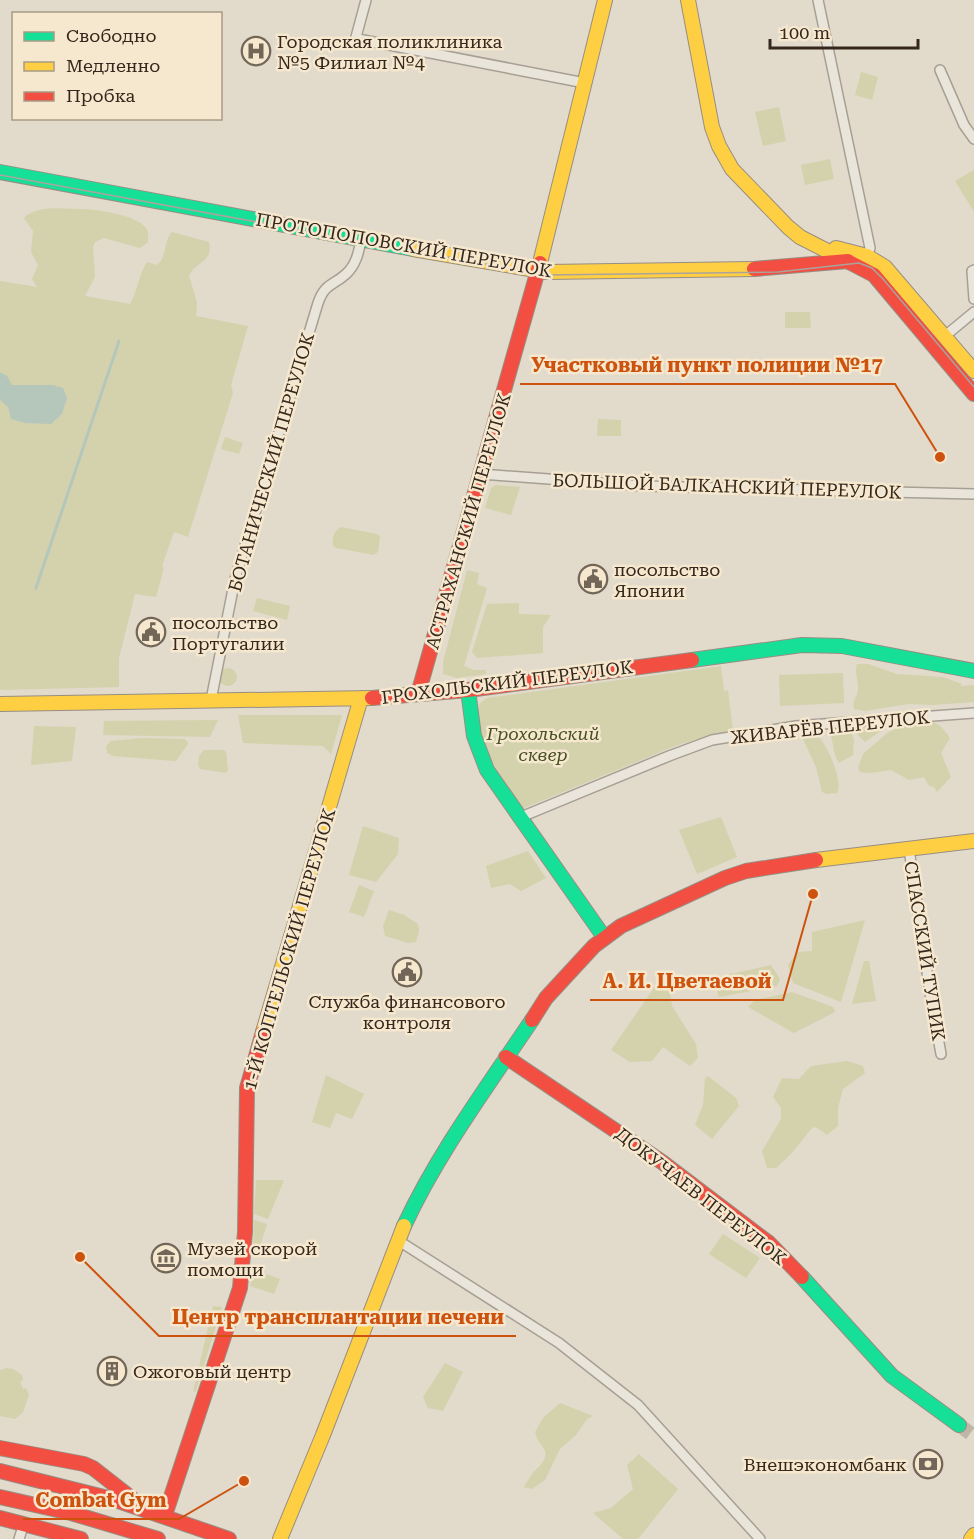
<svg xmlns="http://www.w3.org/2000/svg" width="974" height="1539" viewBox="0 0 974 1539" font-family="'Roboto Serif',serif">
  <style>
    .green { fill: #d3d2ac }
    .water { fill: #b5c7bb }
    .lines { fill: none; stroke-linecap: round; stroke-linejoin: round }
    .stream { stroke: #b5c7bb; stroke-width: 3 }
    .secondary-tunnel { stroke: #bfb6a7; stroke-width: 14; stroke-dasharray: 14 7; stroke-linecap: butt }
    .street-casing { stroke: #a79f94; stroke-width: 12 }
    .fast-casing { stroke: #978e83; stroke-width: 16 }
    .slow-casing { stroke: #978e83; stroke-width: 16 }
    .jam-casing { stroke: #978e83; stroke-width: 16 }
    .street { stroke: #eae5db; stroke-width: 9 }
    .fast { stroke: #16e098; stroke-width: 14 }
    .slow { stroke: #ffcf43; stroke-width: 14 }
    .jam { stroke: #f24e42; stroke-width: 14 }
    .tram { stroke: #a9a49c; stroke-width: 1.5 }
    .labels { text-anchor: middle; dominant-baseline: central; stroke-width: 5; stroke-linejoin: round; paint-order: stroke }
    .poi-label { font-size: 18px; fill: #35271c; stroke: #f5e8ce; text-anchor: start }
    .street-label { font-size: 18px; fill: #35271c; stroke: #f5e8ce }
    .park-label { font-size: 18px; font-style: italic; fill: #485123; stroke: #f5e8ce }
    .leader { fill: none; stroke: #cd520e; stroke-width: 2 }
    .callout-dot { fill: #cd520e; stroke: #f5e8ce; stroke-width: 2 }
    .callout-label { font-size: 20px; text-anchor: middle; font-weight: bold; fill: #cd520e; stroke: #f5e8ce; stroke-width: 5; stroke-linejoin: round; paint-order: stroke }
  </style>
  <rect width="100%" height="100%" fill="#e2daca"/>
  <path class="green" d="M861,72L878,77L872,100L855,95Z
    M779,107L786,141L763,146L755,112Z
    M830,159L834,179L805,185L801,165Z
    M974,170V212L955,181Z
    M83,209C99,210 137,215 146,228C149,232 148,237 148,242L140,248L104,238L95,242L93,247L95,277L85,296L130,304C137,292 140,271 147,262L157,265C168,256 163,241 172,232L209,242C214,263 195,261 189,276L197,302L196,316L248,326L231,385L233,393L188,537L174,532L162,566L164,568L156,597L135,594L119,658V687L0,690V281L37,287L32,279L38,265L31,252L33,231L24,218C36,204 67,209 83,209Z
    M785,312H810L811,328H785Z
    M598,419L621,420V436H597Z
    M225,437L243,443L239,454L221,449Z
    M495,485L520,487L511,515L485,508L491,488Z
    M341,527L377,534L380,536L378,552L373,555L337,548L333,546C332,538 334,531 341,527Z
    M467,570L479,573L477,584L487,588L464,666L474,670H486V674L457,678L443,674V662Z
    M257,598L290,606L287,620L253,611Z
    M519,603V614L551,615L543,627V653L477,658L472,652L487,604Z
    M857,664H868L897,674L943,677L962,684L961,686L974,685V702L932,705L908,704L865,711L854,709C852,701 857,697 858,690C859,681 854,673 857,664Z
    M721,666L724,691L728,690L733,731L714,734L675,746L524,808L520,806C498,773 477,746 479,704L487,698Z
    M219 677a9 9 0 1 1 18 0a9 9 0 1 1-18 0Z
    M843,673L844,703L780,706L779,675Z
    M238,715H342L331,754L323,746L243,743Z
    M218,720L210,737L103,735L104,721Z
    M920,721C938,722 939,723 950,738L941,753L951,777L937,792L934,787L929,786L924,777L909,780L891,770L870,773L860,772L858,768L863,754L887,733L911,722Z
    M875,724L882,730L865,742L854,731L856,726Z
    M34,726L76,727L72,761L31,765Z
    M835,729H846L851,731L854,740L853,755L839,763C833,755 834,743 830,733Z
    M814,731C825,740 844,780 837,793L827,794L822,792L816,767L803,739L804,734Z
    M142,738L184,739L187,741L188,744L176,761H174L113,756L107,753L106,746L111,741Z
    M204,750H224L226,752L228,770L226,773L200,769L198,765L199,756Z
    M721,817L737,857L697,874L679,830Z
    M363,826L399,838L398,854L376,882L349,875Z
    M528,851L546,878L521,891L510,884L491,888L486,866Z
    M359,885L374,891L364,917L349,912Z
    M389,910L404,915L418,924L419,931L416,942L408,943L385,936L383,926Z
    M865,920L841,1002L793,983L788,965L797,952L812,951V932Z
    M864,961H869L876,1001L852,1004Z
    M771,965L780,979L777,986L719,997L713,978Z
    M660,984L669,987L672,1006L696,1044L698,1058L690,1066L663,1047L652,1061L630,1062L611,1050L654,988Z
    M792,992L833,1007L835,1012L794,1033L748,1007L755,1000Z
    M847,1061L863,1066L865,1073L843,1089L838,1108V1126L827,1135L816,1127L812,1128L791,1154L776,1168H767L762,1151L781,1119V1108L773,1097L782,1078L799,1079L811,1066Z
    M326,1075L364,1094L352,1119L336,1113L330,1128L312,1122Z
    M708,1076L736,1098L739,1106L712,1139L695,1125L703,1105L705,1078Z
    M256,1180H284L268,1219L254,1214Z
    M254,1220L267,1224L257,1255L253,1254Z
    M723,1234L760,1258L746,1278L709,1254Z
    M255,1270L280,1279L274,1294L250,1286Z
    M213,1306L222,1307L196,1391L193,1392Z
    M445,1363L463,1372L443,1411L428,1408L423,1397Z
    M6,1368L13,1369L22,1375L23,1380L20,1382L23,1389L26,1388L29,1395L23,1412L15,1419L0,1416V1370Z
    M560,1403L593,1416L587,1419L576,1435L560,1449L545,1480L532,1489L524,1487C527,1483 529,1478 532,1474C537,1468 550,1459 544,1449C540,1442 538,1442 535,1432L543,1418Z
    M639,1454L678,1489L638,1539H623L593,1513L611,1508L633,1489L627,1465Z"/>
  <path class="water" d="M0,372L7,376L12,385H53L63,388L67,398L62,414L51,424L25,423L11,419L8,407L0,400Z"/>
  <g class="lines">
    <path class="stream" d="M36,588L119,341"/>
    <path class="secondary-tunnel" d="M959,1425L974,1436"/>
    <g class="street-casing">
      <path id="street" d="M366,0L356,37L358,39L585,83
        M818,0L870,248L867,256L862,258
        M940,70L964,125L974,139
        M974,270L972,271L974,299
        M945,336L974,312
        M481,474L643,486L974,494
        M211,700L235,579L318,303C325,283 333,286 346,274C356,265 359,252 361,239
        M521,817L669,756L712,740L796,726L974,713
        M909,849L931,999L941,1054
        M399,1241L559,1343L638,1405L760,1539
        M19,1539L24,1523"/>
    </g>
    <g class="fast-casing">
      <path id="fast" d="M0,172L413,249
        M692,660L802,645L842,646L974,671
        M468,690L474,736L487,770L604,937
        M404,1226C438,1153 487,1087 532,1020
        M802,1277L892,1376L959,1425"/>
    </g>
    <g class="slow-casing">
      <path id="slow" d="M688,0L712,127L719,146L732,169L788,227L800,237L849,262
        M836,248L867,256L885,267L974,371
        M413,249L547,272L754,269
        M540,263L605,0
        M0,704L372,698
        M816,860L974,841
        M263,1032L361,698
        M280,1539L323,1435L404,1226
        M971,1539L974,1535"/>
    </g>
    <g class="jam-casing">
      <path id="jam" d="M849,262L874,275L974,394
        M754,269L848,261
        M418,694L540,263
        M372,698L468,690L692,660
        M532,1020L546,998L594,946L621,926L725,878L746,871L816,860
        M506,1057L662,1162L769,1243L802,1277
        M0,1448L84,1464L93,1468L139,1504
        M0,1471L112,1499L229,1539
        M0,1497L71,1513L158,1539
        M165,1515L240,1288L245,1232L247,1088L263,1032
        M0,1518L81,1539"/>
    </g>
    <use href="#street" class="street"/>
    <use href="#fast" class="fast"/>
    <use href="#slow" class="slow"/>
    <use href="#jam" class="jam"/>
    <path class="tram" d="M0,175L546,275L778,272L859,263L872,268L883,279L974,387"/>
  </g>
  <defs>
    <g id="hospital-ring" transform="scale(1.5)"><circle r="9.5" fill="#f5e8ce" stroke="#726659" stroke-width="1.5"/><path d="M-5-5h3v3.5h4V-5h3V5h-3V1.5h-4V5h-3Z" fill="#726659"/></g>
    <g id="civic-ring" transform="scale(1.5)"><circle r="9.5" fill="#f5e8ce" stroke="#726659" stroke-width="1.5"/><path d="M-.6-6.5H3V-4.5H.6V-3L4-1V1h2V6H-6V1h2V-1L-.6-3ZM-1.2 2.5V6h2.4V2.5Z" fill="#726659"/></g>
    <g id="museum-ring" transform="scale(1.5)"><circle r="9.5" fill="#f5e8ce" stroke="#726659" stroke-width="1.5"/><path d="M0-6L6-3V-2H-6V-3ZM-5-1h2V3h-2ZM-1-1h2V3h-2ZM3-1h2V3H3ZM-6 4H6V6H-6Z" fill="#726659"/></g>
    <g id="building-ring" transform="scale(1.5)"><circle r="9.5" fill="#f5e8ce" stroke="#726659" stroke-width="1.5"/><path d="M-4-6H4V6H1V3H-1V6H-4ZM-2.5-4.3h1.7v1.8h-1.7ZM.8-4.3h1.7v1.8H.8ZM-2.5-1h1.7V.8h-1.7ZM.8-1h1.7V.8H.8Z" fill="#726659"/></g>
    <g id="bank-ring" transform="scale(1.5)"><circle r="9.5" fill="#f5e8ce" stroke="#726659" stroke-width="1.5"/><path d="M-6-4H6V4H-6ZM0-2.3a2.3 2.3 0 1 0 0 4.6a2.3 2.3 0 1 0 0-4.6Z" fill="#726659"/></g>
  </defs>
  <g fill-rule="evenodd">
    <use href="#hospital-ring" x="256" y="51"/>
    <use href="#civic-ring" x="593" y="579"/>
    <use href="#civic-ring" x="151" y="632"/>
    <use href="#civic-ring" x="407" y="972"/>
    <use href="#museum-ring" x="166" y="1258"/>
    <use href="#building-ring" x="112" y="1371"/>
    <use href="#bank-ring" x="928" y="1464"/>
  </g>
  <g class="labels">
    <g class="poi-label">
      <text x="277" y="41">Городская поликлиника<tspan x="277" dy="21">№5 Филиал №4</tspan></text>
      <text x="614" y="569">посольство<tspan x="614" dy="21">Японии</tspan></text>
      <text x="172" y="622">посольство<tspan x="172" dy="21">Португалии</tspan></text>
      <text x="407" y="1001" text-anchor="middle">Служба финансового<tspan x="407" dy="21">контроля</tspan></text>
      <text x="187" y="1248">Музей скорой<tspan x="187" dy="21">помощи</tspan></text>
      <text x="133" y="1371">Ожоговый центр</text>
      <text x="907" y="1464" text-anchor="end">Внешэкономбанк</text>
    </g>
    <g class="street-label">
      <text transform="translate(404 245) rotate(10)">ПРОТОПОПОВСКИЙ ПЕРЕУЛОК</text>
      <text transform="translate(271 462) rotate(-74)">БОТАНИЧЕСКИЙ ПЕРЕУЛОК</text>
      <text transform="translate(727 486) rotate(2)">БОЛЬШОЙ БАЛКАНСКИЙ ПЕРЕУЛОК</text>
      <text transform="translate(468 521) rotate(-74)">АСТРАХАНСКИЙ ПЕРЕУЛОК</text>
      <text transform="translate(507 682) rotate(-7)">ГРОХОЛЬСКИЙ ПЕРЕУЛОК</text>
      <text transform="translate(830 727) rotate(-6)">ЖИВАРЁВ ПЕРЕУЛОК</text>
      <text transform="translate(289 949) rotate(-74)">1-Й КОПТЕЛЬСКИЙ ПЕРЕУЛОК</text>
      <text transform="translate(925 951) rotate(81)">СПАССКИЙ ТУПИК</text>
      <text transform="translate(701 1196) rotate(38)">ДОКУЧАЕВ ПЕРЕУЛОК</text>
    </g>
    <g class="park-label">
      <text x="543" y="733">Грохольский<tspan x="543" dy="21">сквер</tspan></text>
    </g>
  </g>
  <path class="leader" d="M940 457L895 384H520M813 894L783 1000H590M80 1257L159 1336H516M244 1481L179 1519H23"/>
  <g class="callout-dot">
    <circle cx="940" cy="457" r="6"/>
    <circle cx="813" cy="894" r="6"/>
    <circle cx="80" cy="1257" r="6"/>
    <circle cx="244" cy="1481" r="6"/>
  </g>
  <g class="callout-label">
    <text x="707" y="372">Участковый пункт полиции №17</text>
    <text x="687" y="988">А. И. Цветаевой</text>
    <text x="338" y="1324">Центр трансплантации печени</text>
    <text x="101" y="1507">Combat Gym</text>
  </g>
  <rect x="12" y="12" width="210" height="108" fill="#f5e8ce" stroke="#a89b87" stroke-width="1.5"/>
  <rect x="24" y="32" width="30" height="9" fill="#16e098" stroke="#a89b87" stroke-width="1.5"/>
  <text x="66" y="42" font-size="18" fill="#35271c">Свободно</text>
  <rect x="24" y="62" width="30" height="9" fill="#ffcf43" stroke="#a89b87" stroke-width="1.5"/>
  <text x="66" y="72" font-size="18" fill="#35271c">Медленно</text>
  <rect x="24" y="92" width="30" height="9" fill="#f24e42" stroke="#a89b87" stroke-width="1.5"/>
  <text x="66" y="102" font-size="18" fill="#35271c">Пробка</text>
  <path d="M770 39v9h148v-9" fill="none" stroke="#35271c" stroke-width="3"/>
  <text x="779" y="39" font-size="18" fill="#35271c" stroke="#f5e8ce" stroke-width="4.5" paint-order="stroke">100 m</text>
</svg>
